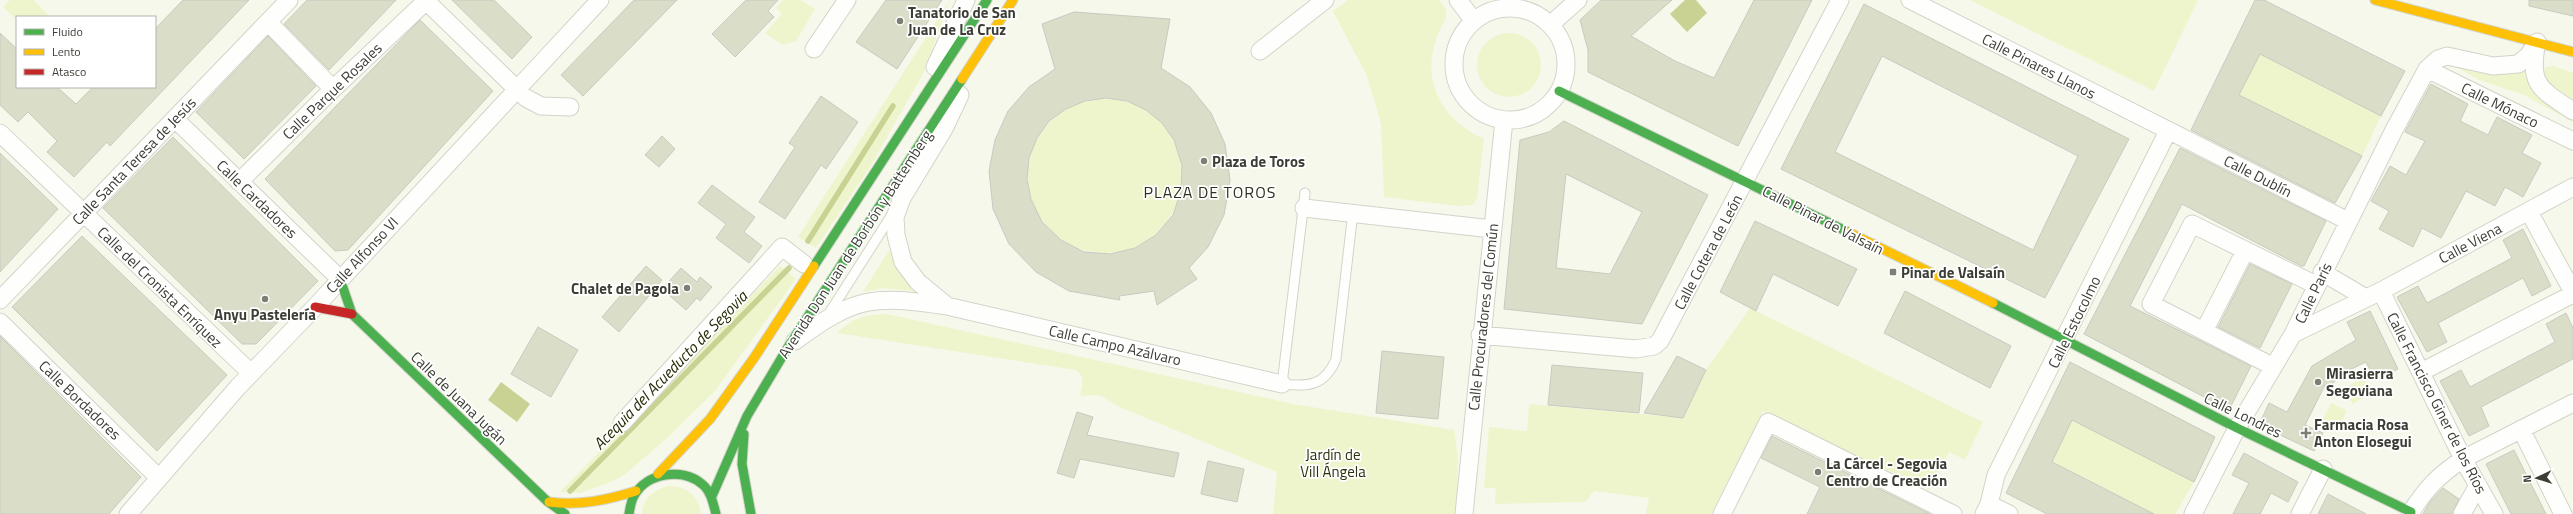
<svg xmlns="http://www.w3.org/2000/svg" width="2573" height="514" viewBox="0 0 2573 514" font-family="'Titillium Web',sans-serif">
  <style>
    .green { fill: #eef5cc }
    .water { fill: #c9d293 }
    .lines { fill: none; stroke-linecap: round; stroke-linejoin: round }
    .stream { stroke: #c9d293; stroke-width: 5.5 }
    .building { fill: #dadec8; stroke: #c8cac0; fill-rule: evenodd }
    .lane-casing { stroke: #d2d4ca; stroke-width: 11 }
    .street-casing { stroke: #d2d4ca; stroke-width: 19 }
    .fast-casing { stroke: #d2d4ca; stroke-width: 11 }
    .slow-casing { stroke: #d2d4ca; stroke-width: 11 }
    .jam-casing { stroke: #d2d4ca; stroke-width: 11 }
    .lane { stroke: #fefefc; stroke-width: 9 }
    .street { stroke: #fefefc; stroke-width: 17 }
    .fast { stroke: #4caf50; stroke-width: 9 }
    .slow { stroke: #ffc107; stroke-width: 9 }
    .jam { stroke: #c62828; stroke-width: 9 }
    .poi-dot { fill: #7d7f75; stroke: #fff; stroke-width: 1.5 }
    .labels { text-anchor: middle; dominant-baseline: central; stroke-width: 3.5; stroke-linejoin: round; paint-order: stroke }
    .poi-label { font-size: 15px; font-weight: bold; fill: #3c3e35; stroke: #fff; text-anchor: start }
    .street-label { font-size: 15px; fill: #3c3e35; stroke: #fff }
    .park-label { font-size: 15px; fill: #2d310d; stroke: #fff }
    .neighbourhood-label { font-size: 16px; letter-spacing: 1px; fill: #2f3220; stroke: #fff }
    .water-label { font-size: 16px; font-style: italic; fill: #282c07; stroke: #fff }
  </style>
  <rect width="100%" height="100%" fill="#f6f8eb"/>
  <path class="green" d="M10,0H34L48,15L46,17H17V20L3,7Z
    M783,0H800L815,9L796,41L783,45L765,33L782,14L776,8Z
    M950,0L923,74L870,167L816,248L798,237Z
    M1348,0H1439L1446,10V18C1417,67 1432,115 1484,139L1477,198L1473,205L1457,206L1384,197L1381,124L1367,76L1333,11Z
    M1970,0H2198L2154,91Z
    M1477 65a32 32 0 1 1 64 0a32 32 0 1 1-64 0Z
    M2260,54L2381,116L2362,156L2239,95Z
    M2529,62L2573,116V122L2524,95L2479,80L2450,63Z
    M2554,66L2573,73V99L2551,85L2543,76L2545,67Z
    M1028 176a77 77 0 1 1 154 0a77 77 0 1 1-154 0Z
    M889,250L904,279L918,292L883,288L863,292Z
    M780,266L796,279L715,391L664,441L623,476L611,482L580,493L560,492Z
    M1750,308L1983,422L1965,460L1949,452L1929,490L1763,411L1711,514H1646L1649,498L1594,491L1585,502L1495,504L1496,488H1484L1489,427L1527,431L1529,404L1683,418L1706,370Z
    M887,314L1293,404L1454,430L1458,458L1456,514H1273L1277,472L1122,408L1099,395L1080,396C1083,387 1085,376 1076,370L837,333C854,317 864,315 887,314Z
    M2363,377L2372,392L2353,404L2344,389Z
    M2331,403L2347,411L2337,431L2321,423Z
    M2072,420L2194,482L2175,514H2154L2052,462Z
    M668,486C685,486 699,495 701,514H642C643,498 654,490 668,486Z"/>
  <path class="water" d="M1685,0H1696L1707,13L1687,32L1670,14Z
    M501,382L530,404L517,422L488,400Z"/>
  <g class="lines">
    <path class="stream" d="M808,241L893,106
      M570,491L789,268"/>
  </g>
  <path class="building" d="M183,0H249L110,146L107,142L74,177L47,152L57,141L28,112L18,122L0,105V33L17,49V87H57L76,104L93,87H155V29Z
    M307,0H396L329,70L284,24Z
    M452,0H494L532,37L512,59Z
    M634,0H677L583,96L561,75Z
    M746,0H778L768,11L774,17L735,57L712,34Z
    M886,0H942L897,69L856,42Z
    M1601,0H1672L1631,36L1675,61L1714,78L1754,0H1812L1738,146L1588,72V50L1580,20Z
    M2255,0H2264L2405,71L2381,116L2260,54L2239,95L2362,156L2335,203L2191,130Z
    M2529,0H2573V16L2529,6Z
    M1864,4L2129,139L2045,298L1781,169ZM1882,56L2078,156L2033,250L1835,152Z
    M1074,12L1170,19L1161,68L1190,87L1211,113L1225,144L1230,180L1224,215L1208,247L1189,268L1197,279L1157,305L1154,291L1119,296L1120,300L1069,291L1036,272L1009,244L993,209L989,171L995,140L1008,111L1029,87L1055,69L1042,24ZM1106,98L1127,101L1146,110L1162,123L1174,140L1182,165L1181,191L1173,215L1156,235L1135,248L1110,254L1084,252L1061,240L1042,222L1031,199L1027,179L1029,158L1037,138L1049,121L1066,109L1085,101Z
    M420,20L493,91L348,250L335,251L265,179Z
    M268,36L316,86L244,159L196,112Z
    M2431,84L2468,104L2460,121L2488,135L2497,117L2532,135L2522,153L2541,163L2523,197L2505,187L2495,206L2466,191L2441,238L2422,228L2413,247L2379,229L2389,211L2371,201L2390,166L2406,175L2425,141L2405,132Z
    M821,96L858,122L826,169L821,165L785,219L759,202L795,147L789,143Z
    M1564,121L1708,195L1642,324L1504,309L1520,140L1549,132ZM1566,174L1642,212L1610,274L1556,268Z
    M662,136L675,149L659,167L645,155Z
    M173,137L318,281L256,344H242L103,208Z
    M2180,148L2326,221L2304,266H2301L2182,204L2130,306L2251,366L2229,410L2084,334Z
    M0,153L58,209L0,272Z
    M712,185L755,217L744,232L762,246L749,263L716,238L726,224L698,203Z
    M1755,221L1857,269L1838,306L1773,274L1756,311L1720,292Z
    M2523,229L2551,286L2532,296L2523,278L2438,323L2447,342L2427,352L2397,297L2418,286L2427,303L2512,258L2503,240Z
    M82,236L227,375L157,451L12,307Z
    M2250,264L2292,284L2260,348L2218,327Z
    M646,266L662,280L619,332L602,317Z
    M681,268L697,282L700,277L712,287L700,301L697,298L686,310L662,289Z
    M1905,291L2011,346L1990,388L1884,333Z
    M2370,311L2398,369L2375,380L2366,362L2341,374L2328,389L2325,385L2305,425L2323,433L2314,451L2259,425L2269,403L2287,412L2312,366L2356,340L2347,322Z
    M2566,313L2573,328V359L2481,407L2489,426L2469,436L2440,381L2461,370L2470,387L2555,342L2546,324Z
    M538,327L578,350L551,397L511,374Z
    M0,336L141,477L109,514H0Z
    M1382,351L1444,357L1438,419L1376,413Z
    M1677,356L1706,370L1683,418L1644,413Z
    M2070,362L2215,437L2194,482L2072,420L2052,462L2154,514H2047L2006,493Z
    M1552,365L1643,373L1639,413L1548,405Z
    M1077,412L1093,417L1087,435L1179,453L1174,477L1080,459L1074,478L1057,473Z
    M1772,436L1930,514H1807L1820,487L1761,458Z
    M2514,450L2546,514H2511L2486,464Z
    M2244,453L2298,482L2288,502L2271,493L2260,514H2233L2249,483L2232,475Z
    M1208,461L1244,469L1237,502L1201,494Z
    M2443,488L2459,499L2452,514H2423L2430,502Z
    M2328,494L2366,514H2318Z"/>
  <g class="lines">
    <g class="lane-casing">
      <path id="lane" d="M1305,193L1282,384C1308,387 1325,386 1336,359L1353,212
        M828,315L893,213"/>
    </g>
    <g class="street-casing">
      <path id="street" d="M425,0L526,98L541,106L570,107
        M1458,0L1474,21
        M1910,0L2348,221
        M1454 64a56 56 0 1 1 112 0a56 56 0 1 1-112 0Z
        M268,22L333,89
        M1550,25L1578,0
        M814,49L847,0
        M1260,51L1325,0
        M935,67L966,0
        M2427,69L2573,141
        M175,119L340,279
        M0,133L251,373
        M239,182L333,89L426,1
        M1304,208L1492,229
        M2529,212L2573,292
        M2322,272L2366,298
        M2381,291L2463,459L2494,514
        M0,300L289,0
        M946,305L918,282L903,262L896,235L895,217L902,198L945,127L960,95
        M0,322L159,478
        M2204,331L2245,251
        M2293,334L2381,291L2573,187
        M1480,335L1636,349L1654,346L1660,341L1840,0
        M795,341C856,296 873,295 947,306L1282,384
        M2272,366L2151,304L2192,224L2316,285
        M2421,372L2573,294
        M622,423L782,247L804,264
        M2521,429L2563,514
        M1989,504L2009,514
        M2411,512C2427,487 2439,475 2463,459L2573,403
        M128,514L238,387L315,307L600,0
        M1464,514L1504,120
        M1722,514L1768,422L1953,514
        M1984,514L1989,504L1996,475L2168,131
        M2193,514L2237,428L2293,334L2394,130L2427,69L2438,59L2447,56L2493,66L2518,64L2528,56L2537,42C2528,85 2540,89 2573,111
        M2300,514L2323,469
        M2462,514L2478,485"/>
    </g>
    <g class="fast-casing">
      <path id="fast" d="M1559,91L1848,232
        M814,266L987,0
        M340,279L352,314L547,501L565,514
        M1993,303L2237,428L2411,512L2410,514
        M744,434L742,464L751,514
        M712,496L747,416L788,347L962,79
        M629,514C630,508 631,501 634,496C646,473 682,467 702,484C711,491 713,503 716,514"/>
    </g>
    <g class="slow-casing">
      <path id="slow" d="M2375,0L2573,52
        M962,79L1013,0
        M1848,232L1993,303
        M658,474L710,419L754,358L814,266
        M549,502C580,506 607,500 636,491"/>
    </g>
    <g class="jam-casing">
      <path id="jam" d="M315,307L352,314"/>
    </g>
    <use href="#lane" class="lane"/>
    <use href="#street" class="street"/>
    <use href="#fast" class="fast"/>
    <use href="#slow" class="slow"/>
    <use href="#jam" class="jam"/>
  </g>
  <g class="poi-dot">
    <circle cx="900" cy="21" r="4"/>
    <circle cx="1204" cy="161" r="4"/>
    <rect x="1889" y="268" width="8" height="8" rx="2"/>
    <circle cx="687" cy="288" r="4"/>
    <circle cx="265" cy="299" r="4"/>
    <circle cx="2318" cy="382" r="4"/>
    <path d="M2304 427h4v4h4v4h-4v4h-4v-4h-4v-4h4z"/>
    <circle cx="1818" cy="472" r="4"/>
  </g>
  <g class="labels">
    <g class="poi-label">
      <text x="908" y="12">Tanatorio de San<tspan x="908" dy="17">Juan de La Cruz</tspan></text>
      <text x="1212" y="161">Plaza de Toros</text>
      <text x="1901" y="272">Pinar de Valsaín</text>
      <text x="679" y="288" text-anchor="end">Chalet de Pagola</text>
      <text x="265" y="314" text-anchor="middle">Anyu Pastelería</text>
      <text x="2326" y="373">Mirasierra<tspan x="2326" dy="17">Segoviana</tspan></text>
      <text x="2314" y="424">Farmacia Rosa<tspan x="2314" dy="17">Anton Elosegui</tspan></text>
      <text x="1826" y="463">La Cárcel - Segovia<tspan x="1826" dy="17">Centro de Creación</tspan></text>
    </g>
    <g class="street-label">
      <text transform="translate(2039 66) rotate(27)">Calle Pinares Llanos</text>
      <text transform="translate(332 91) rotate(-44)">Calle Parque Rosales</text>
      <text transform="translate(2500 105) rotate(26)">Calle Mónaco</text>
      <text transform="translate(134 161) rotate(-46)">Calle Santa Teresa de Jesús</text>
      <text transform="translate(2258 176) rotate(27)">Calle Dublín</text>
      <text transform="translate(257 199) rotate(44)">Calle Cardadores</text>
      <text transform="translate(1823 220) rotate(27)">Calle Pinar de Valsaín</text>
      <text transform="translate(2470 243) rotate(-28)">Calle Viena</text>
      <text transform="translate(855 244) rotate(-57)">Avenida Don Juan de Borbón y Battemberg</text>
      <text transform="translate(1708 252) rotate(-62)">Calle Cotera de León</text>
      <text transform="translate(362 255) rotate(-47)">Calle Alfonso VI</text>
      <text transform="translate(160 287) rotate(44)">Calle del Cronista Enríquez</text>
      <text transform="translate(2313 293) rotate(-64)">Calle París</text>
      <text transform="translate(1483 317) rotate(-84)">Calle Procuradores del Común</text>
      <text transform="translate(2074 322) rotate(-64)">Calle Estocolmo</text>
      <text transform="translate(1115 345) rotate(13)">Calle Campo Azálvaro</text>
      <text transform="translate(459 398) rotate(44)">Calle de Juana Jugán</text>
      <text transform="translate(80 400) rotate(44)">Calle Bordadores</text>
      <text transform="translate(2437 403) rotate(63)">Calle Francisco Giner de los Ríos</text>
      <text transform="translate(2243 415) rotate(26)">Calle Londres</text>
    </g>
    <g class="park-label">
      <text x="1333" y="454">Jardín de<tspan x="1333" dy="17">Vill Ángela</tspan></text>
    </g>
    <g class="neighbourhood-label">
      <text x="1210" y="192">PLAZA DE TOROS</text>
    </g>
    <g class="water-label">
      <text transform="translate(670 370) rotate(-46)">Acequia del Acueducto de Segovia</text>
    </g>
  </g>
  <rect x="16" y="16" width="140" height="72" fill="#ffffff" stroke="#b1b2ae"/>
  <rect x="24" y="29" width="20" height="6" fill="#4caf50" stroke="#b1b2ae"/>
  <text x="52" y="36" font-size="12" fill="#3c3e35">Fluido</text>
  <rect x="24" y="49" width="20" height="6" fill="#ffc107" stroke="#b1b2ae"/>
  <text x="52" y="56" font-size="12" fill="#3c3e35">Lento</text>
  <rect x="24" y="69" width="20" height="6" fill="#c62828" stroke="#b1b2ae"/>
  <text x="52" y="76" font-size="12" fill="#3c3e35">Atasco</text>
  <g transform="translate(2537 478) rotate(266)" stroke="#ffffff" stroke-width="3" paint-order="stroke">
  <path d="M0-3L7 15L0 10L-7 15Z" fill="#3c3e35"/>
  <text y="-6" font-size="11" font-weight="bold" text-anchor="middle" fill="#3c3e35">N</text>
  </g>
</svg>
